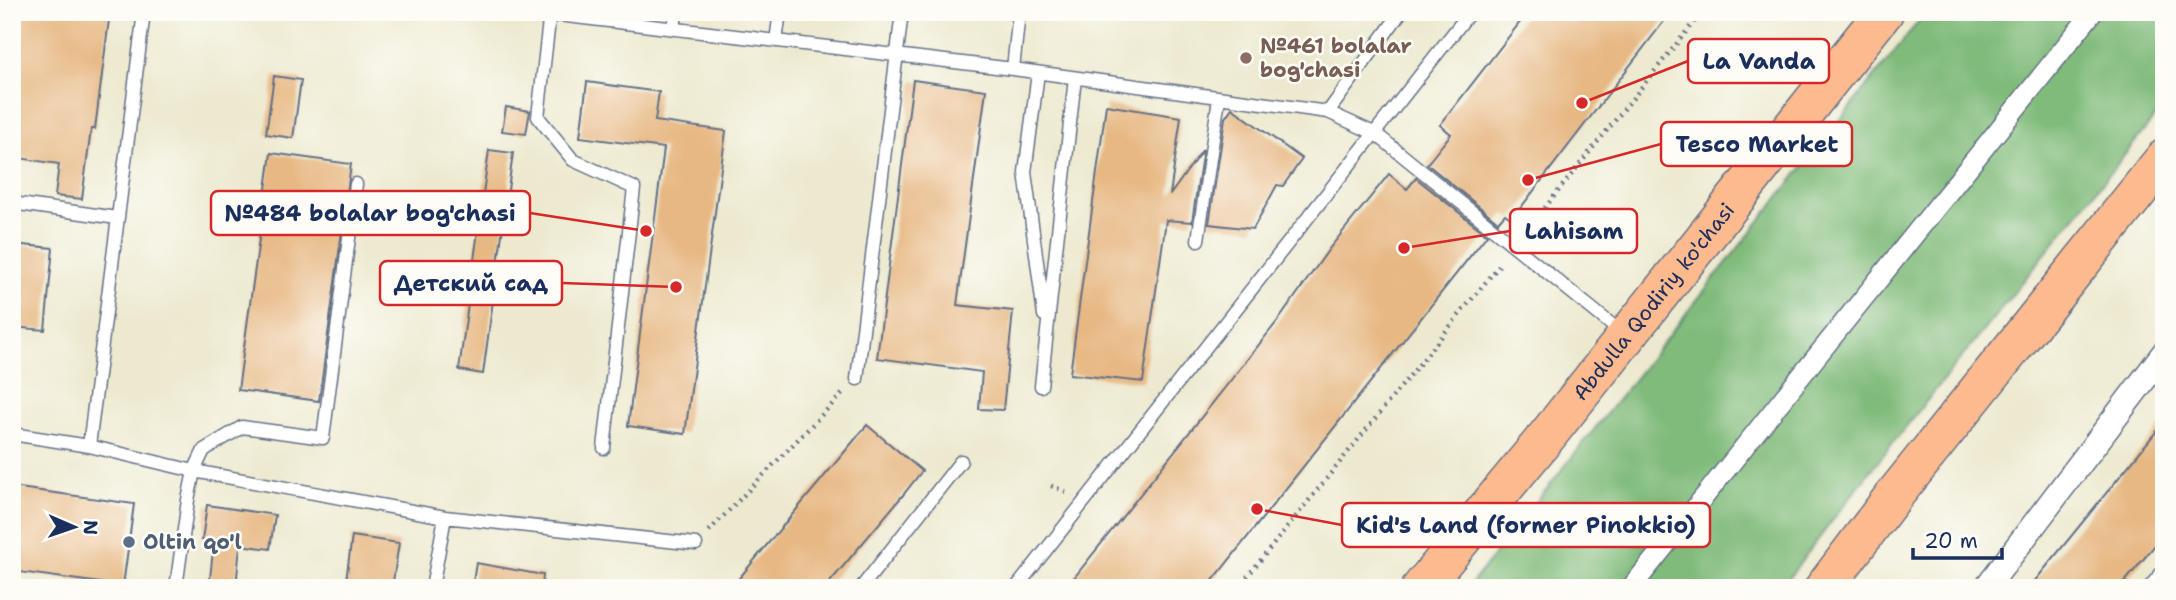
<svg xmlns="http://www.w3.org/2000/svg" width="2176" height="600" viewBox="0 0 2176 600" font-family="'Shantell Sans',sans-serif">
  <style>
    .forest { fill: #80bb7a; stroke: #4e756c; stroke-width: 2 }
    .building { fill: #e7b883 }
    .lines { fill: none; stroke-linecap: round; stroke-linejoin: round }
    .service-casing { stroke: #647086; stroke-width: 15 }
    .pedestrian-casing { stroke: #647086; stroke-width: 22 }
    .minor-casing { stroke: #647086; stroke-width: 27 }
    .primary-casing { stroke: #647086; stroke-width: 41 }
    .path { stroke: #647086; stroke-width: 4.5; stroke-dasharray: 2 5; stroke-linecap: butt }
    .service { stroke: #fff; stroke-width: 12 }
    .pedestrian { stroke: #fff; stroke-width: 19 }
    .minor { stroke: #fff; stroke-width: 24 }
    .primary { stroke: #fcba8e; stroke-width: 38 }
    .education-dot { fill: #8d6e63; stroke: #fdfcf7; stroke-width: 2.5 }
    .service-dot { fill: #5c6f8a; stroke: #fdfcf7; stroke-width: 2.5 }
    .labels { text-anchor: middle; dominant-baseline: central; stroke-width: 5; stroke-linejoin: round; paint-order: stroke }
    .education-label { font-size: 21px; font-weight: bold; fill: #785e54; stroke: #fdfcf7; text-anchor: start }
    .street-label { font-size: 21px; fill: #1b2f5e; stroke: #fdfcf7 }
    .service-label { font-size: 21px; font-weight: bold; fill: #4e5e75; stroke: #fdfcf7; text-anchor: start }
    .leader { fill: none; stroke: #d62828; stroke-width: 2.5 }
    .callout-dot { fill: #d62828; stroke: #fdfcf7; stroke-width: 2.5 }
    .callout { fill: #fdfcf7; stroke: #d62828; stroke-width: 2.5 }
    .callout-label { font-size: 23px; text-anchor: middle; font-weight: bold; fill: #1b2f5e }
  </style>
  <rect width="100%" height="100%" fill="#fdfcf7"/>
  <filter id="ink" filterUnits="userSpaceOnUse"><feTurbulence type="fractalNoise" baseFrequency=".0143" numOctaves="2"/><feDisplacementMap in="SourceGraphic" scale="14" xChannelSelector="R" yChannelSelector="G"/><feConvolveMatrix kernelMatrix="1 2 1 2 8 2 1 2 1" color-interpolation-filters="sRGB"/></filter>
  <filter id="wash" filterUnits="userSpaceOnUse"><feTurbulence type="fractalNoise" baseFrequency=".00686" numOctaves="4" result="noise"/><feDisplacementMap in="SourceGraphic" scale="28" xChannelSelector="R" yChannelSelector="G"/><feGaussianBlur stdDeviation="1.57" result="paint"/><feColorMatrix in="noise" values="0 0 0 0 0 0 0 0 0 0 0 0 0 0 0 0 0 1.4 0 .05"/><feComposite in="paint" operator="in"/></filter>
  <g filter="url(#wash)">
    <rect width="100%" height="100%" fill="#ede9cf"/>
    <path class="forest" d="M1926,12H2164V106L1867,475L1781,588H1468Z"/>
    <g id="blocks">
      <path class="building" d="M12,12H110L95,129H91L82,199L55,196L59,164L12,157Z
        M1528,12H1671L1512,219L1505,214L1498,222L1427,164L1451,134L1440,125Z
        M274,76L301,80L293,138L266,134Z
        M913,80L986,90L957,305L1013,311L1003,410L979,409L982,372L877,358Z
        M587,82L659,92L655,121L726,131L685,434L628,426L664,148L580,137Z
        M1106,105L1181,117L1170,195L1203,149L1192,222L1166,220L1143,382L1070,374Z
        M506,107L530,111L526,134L502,131Z
        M1232,108L1302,159L1283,186L1277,185L1253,229L1209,224L1225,118Z
        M489,150L513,153L483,374L459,370Z
        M271,153L351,164L319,401L238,390Z
        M1389,174L1407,189L1416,178L1487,235L1207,588H1066L1280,318L1329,249Z
        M12,244L53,248L45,330L12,327Z
        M2164,422V534L2120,588H2029Z
        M867,425L922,471L903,495L825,588H731Z
        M12,487L134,504L123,586L12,571Z
        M207,505L275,515L270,549L240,545L236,588H209L214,541L202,540Z
        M352,536L399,543L392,588H345Z
        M476,563L543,575L542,588H472Z"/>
    </g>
  </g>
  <g filter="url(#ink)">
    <use href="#blocks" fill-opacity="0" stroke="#647086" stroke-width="2"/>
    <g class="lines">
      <g class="service-casing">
        <path id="service" d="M533,12L1013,69L1328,112L1376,134L1623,334
          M550,12L538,117L573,160L634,188L604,448
          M674,29L676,12
          M776,41L780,12
          M1013,69L1019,12
          M1038,73L1025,172L1044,315
          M1328,112L1401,12
          M12,203L117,218
          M1198,240L1219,98
          M857,379L902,12
          M1041,386L1075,78
          M12,434L89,446L194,471L445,517L696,544
          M89,446L144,12
          M176,588L188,500L194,471L204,450L242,427L323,438L356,184
          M432,588L445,517
          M861,588L961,461
          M1016,588L1470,12
          M2149,588L2164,570"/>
      </g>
      <g class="pedestrian-casing">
        <path id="pedestrian" d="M1631,588L2093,12"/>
      </g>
      <g class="minor-casing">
        <path id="minor" d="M1986,588L2164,353"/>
      </g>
      <g class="primary-casing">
        <g id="primary">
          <path id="s1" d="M1421,588L1547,436L1884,12"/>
          <path d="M1824,588L1892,498L2164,159"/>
        </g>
      </g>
      <path class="path" d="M1527,230L1702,12
        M1051,486L1067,492
        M709,531L844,392
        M1238,588L1502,262"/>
      <use href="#service" class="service"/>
      <use href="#pedestrian" class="pedestrian"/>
      <use href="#minor" class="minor"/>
      <use href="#primary" class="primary"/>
    </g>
  </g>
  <circle class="education-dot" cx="1246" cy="58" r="7"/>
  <circle class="service-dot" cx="129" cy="542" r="7"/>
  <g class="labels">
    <g class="education-label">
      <text x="1260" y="46">№461 bolalar<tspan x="1260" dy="24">bog'chasi</tspan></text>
    </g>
    <g class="street-label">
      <text stroke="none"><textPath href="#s1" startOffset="369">Abdulla Qodiriy ko'chasi</textPath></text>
    </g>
    <g class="service-label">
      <text x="143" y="542">Oltin qo'l</text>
    </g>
  </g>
  <path class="leader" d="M1582 103L1688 61M1528 180L1661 144M646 231L530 213M1404 248L1510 231M676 287L562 283M1257 509L1342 525"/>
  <g class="callout-dot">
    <circle cx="1582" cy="103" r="7"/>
    <circle cx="1528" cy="180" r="7"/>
    <circle cx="646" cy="231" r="7"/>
    <circle cx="1404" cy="248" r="7"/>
    <circle cx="676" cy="287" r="7"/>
    <circle cx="1257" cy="509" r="7"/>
  </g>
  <g class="callout">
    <rect x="1688" y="39" width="141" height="44" rx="7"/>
    <rect x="1661" y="122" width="191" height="44" rx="7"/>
    <rect x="211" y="191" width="319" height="44" rx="7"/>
    <rect x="1510" y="209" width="127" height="44" rx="7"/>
    <rect x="380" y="261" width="182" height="44" rx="7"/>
    <rect x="1342" y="503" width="368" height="44" rx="7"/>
  </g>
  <g class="callout-label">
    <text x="1759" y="69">La Vanda</text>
    <text x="1757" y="152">Tesco Market</text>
    <text x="370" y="221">№484 bolalar bog'chasi</text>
    <text x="1574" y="239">Lahisam</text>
    <text x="471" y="291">Детский сад</text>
    <text x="1526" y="533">Kid's Land (former Pinokkio)</text>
  </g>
  <rect width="2176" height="600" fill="none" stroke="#fdfcf7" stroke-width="42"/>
  <g transform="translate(74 527) rotate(92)" stroke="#fdfcf7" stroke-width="5" paint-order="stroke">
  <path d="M0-5L12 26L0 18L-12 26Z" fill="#1b2f5e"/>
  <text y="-10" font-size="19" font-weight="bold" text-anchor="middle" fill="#1b2f5e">N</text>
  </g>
  <path d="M1913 548v10h89v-10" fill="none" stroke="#1b2f5e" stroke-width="3.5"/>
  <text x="1924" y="548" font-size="21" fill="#1b2f5e" stroke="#fdfcf7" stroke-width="5" paint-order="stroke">20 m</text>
</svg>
